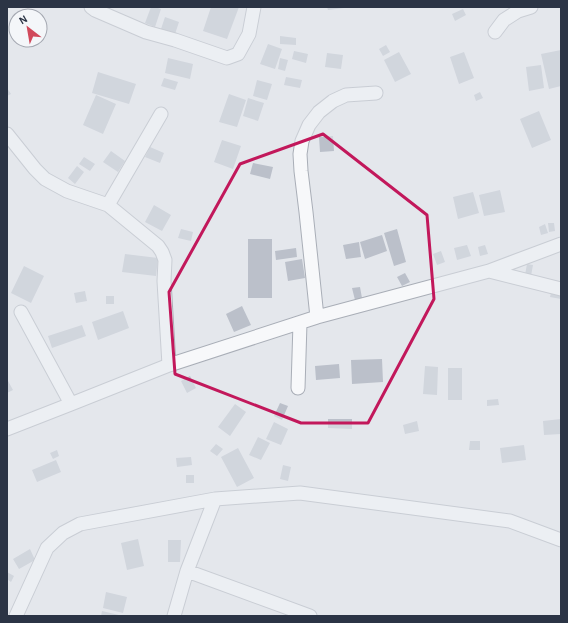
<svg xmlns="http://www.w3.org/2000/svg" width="568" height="623" viewBox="0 0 568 623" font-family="'Alegreya Sans',sans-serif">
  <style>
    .building { fill: #bbc0ca }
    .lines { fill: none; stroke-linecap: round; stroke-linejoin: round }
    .minor-casing { stroke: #a9aeb7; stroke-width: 15 }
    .minor { stroke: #f7f8fa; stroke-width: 13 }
    .marked { fill: none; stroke: #c2185b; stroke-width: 3; stroke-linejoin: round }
  </style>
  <rect width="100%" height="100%" fill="#e4e7ec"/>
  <path class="building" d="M151,7H155L161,9L155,27L145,23Z
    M211,7H239L227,39L203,31Z
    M327,7H344V8L328,10Z
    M463,9L466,15L455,21L452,14Z
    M165,17L179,22L175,34L161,29Z
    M280,36L296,38V45L280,44Z
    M268,44L282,49L275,69L260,64Z
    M386,45L390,52L383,56L379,49Z
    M561,50V86L549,89L541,54Z
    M294,51L308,54L306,63L292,59Z
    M399,52L411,74L395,82L384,60Z
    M464,52L474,78L459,84L450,57Z
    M327,53L343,55L341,69L325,67Z
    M168,58L193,64L190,79L165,73Z
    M280,58L288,60L285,71L278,69Z
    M541,65L544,88L529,91L526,67Z
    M98,72L136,84L129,104L92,93Z
    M286,77L302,80L300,88L284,85Z
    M164,78L178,82L175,90L161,86Z
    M257,80L272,84L267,100L253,96Z
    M7,88L11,94L7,96Z
    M480,92L483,98L476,101L474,95Z
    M229,94L246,100L237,127L219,122Z
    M96,95L116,104L103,134L83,125Z
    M248,98L264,103L258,121L243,116Z
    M539,111L551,140L532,148L520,119Z
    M333,136L334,151L320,152L319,137Z
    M222,140L241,146L233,169L214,162Z
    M150,147L164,153L160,163L145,157Z
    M111,151L125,161L118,172L103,162Z
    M84,157L95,164L90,171L79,164Z
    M253,163L273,167L270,179L250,174Z
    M77,166L84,172L75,184L68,178Z
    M500,190L505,212L484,216L479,195Z
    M473,192L479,213L458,219L453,197Z
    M154,205L171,215L162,231L145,222Z
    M548,223H554L555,231L549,232Z
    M545,224L548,233L541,235L539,227Z
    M181,229L193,232L191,241L178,238Z
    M397,229L406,262L394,266L384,233Z
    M382,235L387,251L365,259L360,242Z
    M248,239H272V298H248Z
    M359,242L361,257L346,259L343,245Z
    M467,245L471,256L457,260L454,248Z
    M485,245L488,254L480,256L478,247Z
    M296,248L297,257L276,260L275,251Z
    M441,251L445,262L437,265L433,254Z
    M125,254L158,258L156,276L122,272Z
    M302,259L305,278L288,281L285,262Z
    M527,264L533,265L531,276L525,275Z
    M24,266L44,276L31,303L11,293Z
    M405,273L410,282L402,286L397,277Z
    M360,287L362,298L355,300L352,288Z
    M552,289L561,291V299L550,297Z
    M85,291L87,301L76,303L74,293Z
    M106,296H114V304H106Z
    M242,306L251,325L234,332L226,314Z
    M123,311L129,328L98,340L92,322Z
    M82,325L86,336L52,348L48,336Z
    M382,359L383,382L352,384L351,360Z
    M339,364L340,378L316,380L315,366Z
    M425,366L438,367L437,395L423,394Z
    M448,368H462V400H448Z
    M190,376L196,388L187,393L181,381Z
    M7,379L13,390L7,393Z
    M498,399L499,405L487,406V400Z
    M280,403L288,406L282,420L274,416Z
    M235,404L246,412L230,436L218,427Z
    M328,419H352V429L328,428Z
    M561,419V434L544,435L543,421Z
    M417,421L419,431L405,434L403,425Z
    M274,422L288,429L281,445L266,439Z
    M258,437L270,443L261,460L249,455Z
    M470,441H480V450H469Z
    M216,444L223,449L217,456L210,451Z
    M524,445L526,460L502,463L500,448Z
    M238,448L254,478L237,487L221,457Z
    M57,450L59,456L53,459L50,453Z
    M191,457L192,465L177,467L176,458Z
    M56,460L61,472L37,482L32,470Z
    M283,465L291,467L288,481L280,479Z
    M186,475H194V483H186Z
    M138,539L144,566L127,570L121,543Z
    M168,540H181L180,562H168Z
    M30,549L35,560L19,569L13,559Z
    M7,572L14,576L11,582L7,579Z
    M106,592L127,597L123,613L103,608Z
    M102,611L119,615V616H101Z"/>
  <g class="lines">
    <g class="minor-casing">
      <path id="minor" d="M91,7L95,10L146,32L175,40L227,58L238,54L249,34L254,7
        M495,32L504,20L518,11L531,7
        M7,134L35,169L45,179L67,191L108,205L158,246L162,252L165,260L164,281L169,365
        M108,205L161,114
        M489,271L561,289
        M21,312L71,404
        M317,317L306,212L301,171L300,154L302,141L309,125L319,112L333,101L346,95L376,93
        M298,388L300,323
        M7,429L71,404L169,365L317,317L489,271L561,244
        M187,571L310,616
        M16,616L47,548L63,533L80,524L215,499L300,493L510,521L561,540
        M174,616L187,571L215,499"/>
    </g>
    <use href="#minor" class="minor"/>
  </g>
  <path d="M0 0H568V623H0ZM323,134L427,215L434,299L368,423H301L175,374L169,292L240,164Z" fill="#e4e7ec" fill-opacity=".55" fill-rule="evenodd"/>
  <path class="marked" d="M323,134L427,215L434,299L368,423H301L175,374L169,292L240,164Z"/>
  <rect width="568" height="623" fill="none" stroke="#2b3445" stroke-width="16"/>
  <g transform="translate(28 28) rotate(329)"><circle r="19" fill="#f4f6f9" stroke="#a4a8b1"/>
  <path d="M0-3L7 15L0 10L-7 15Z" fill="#d1495b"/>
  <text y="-6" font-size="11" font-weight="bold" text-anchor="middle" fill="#2b3445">N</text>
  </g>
</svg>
